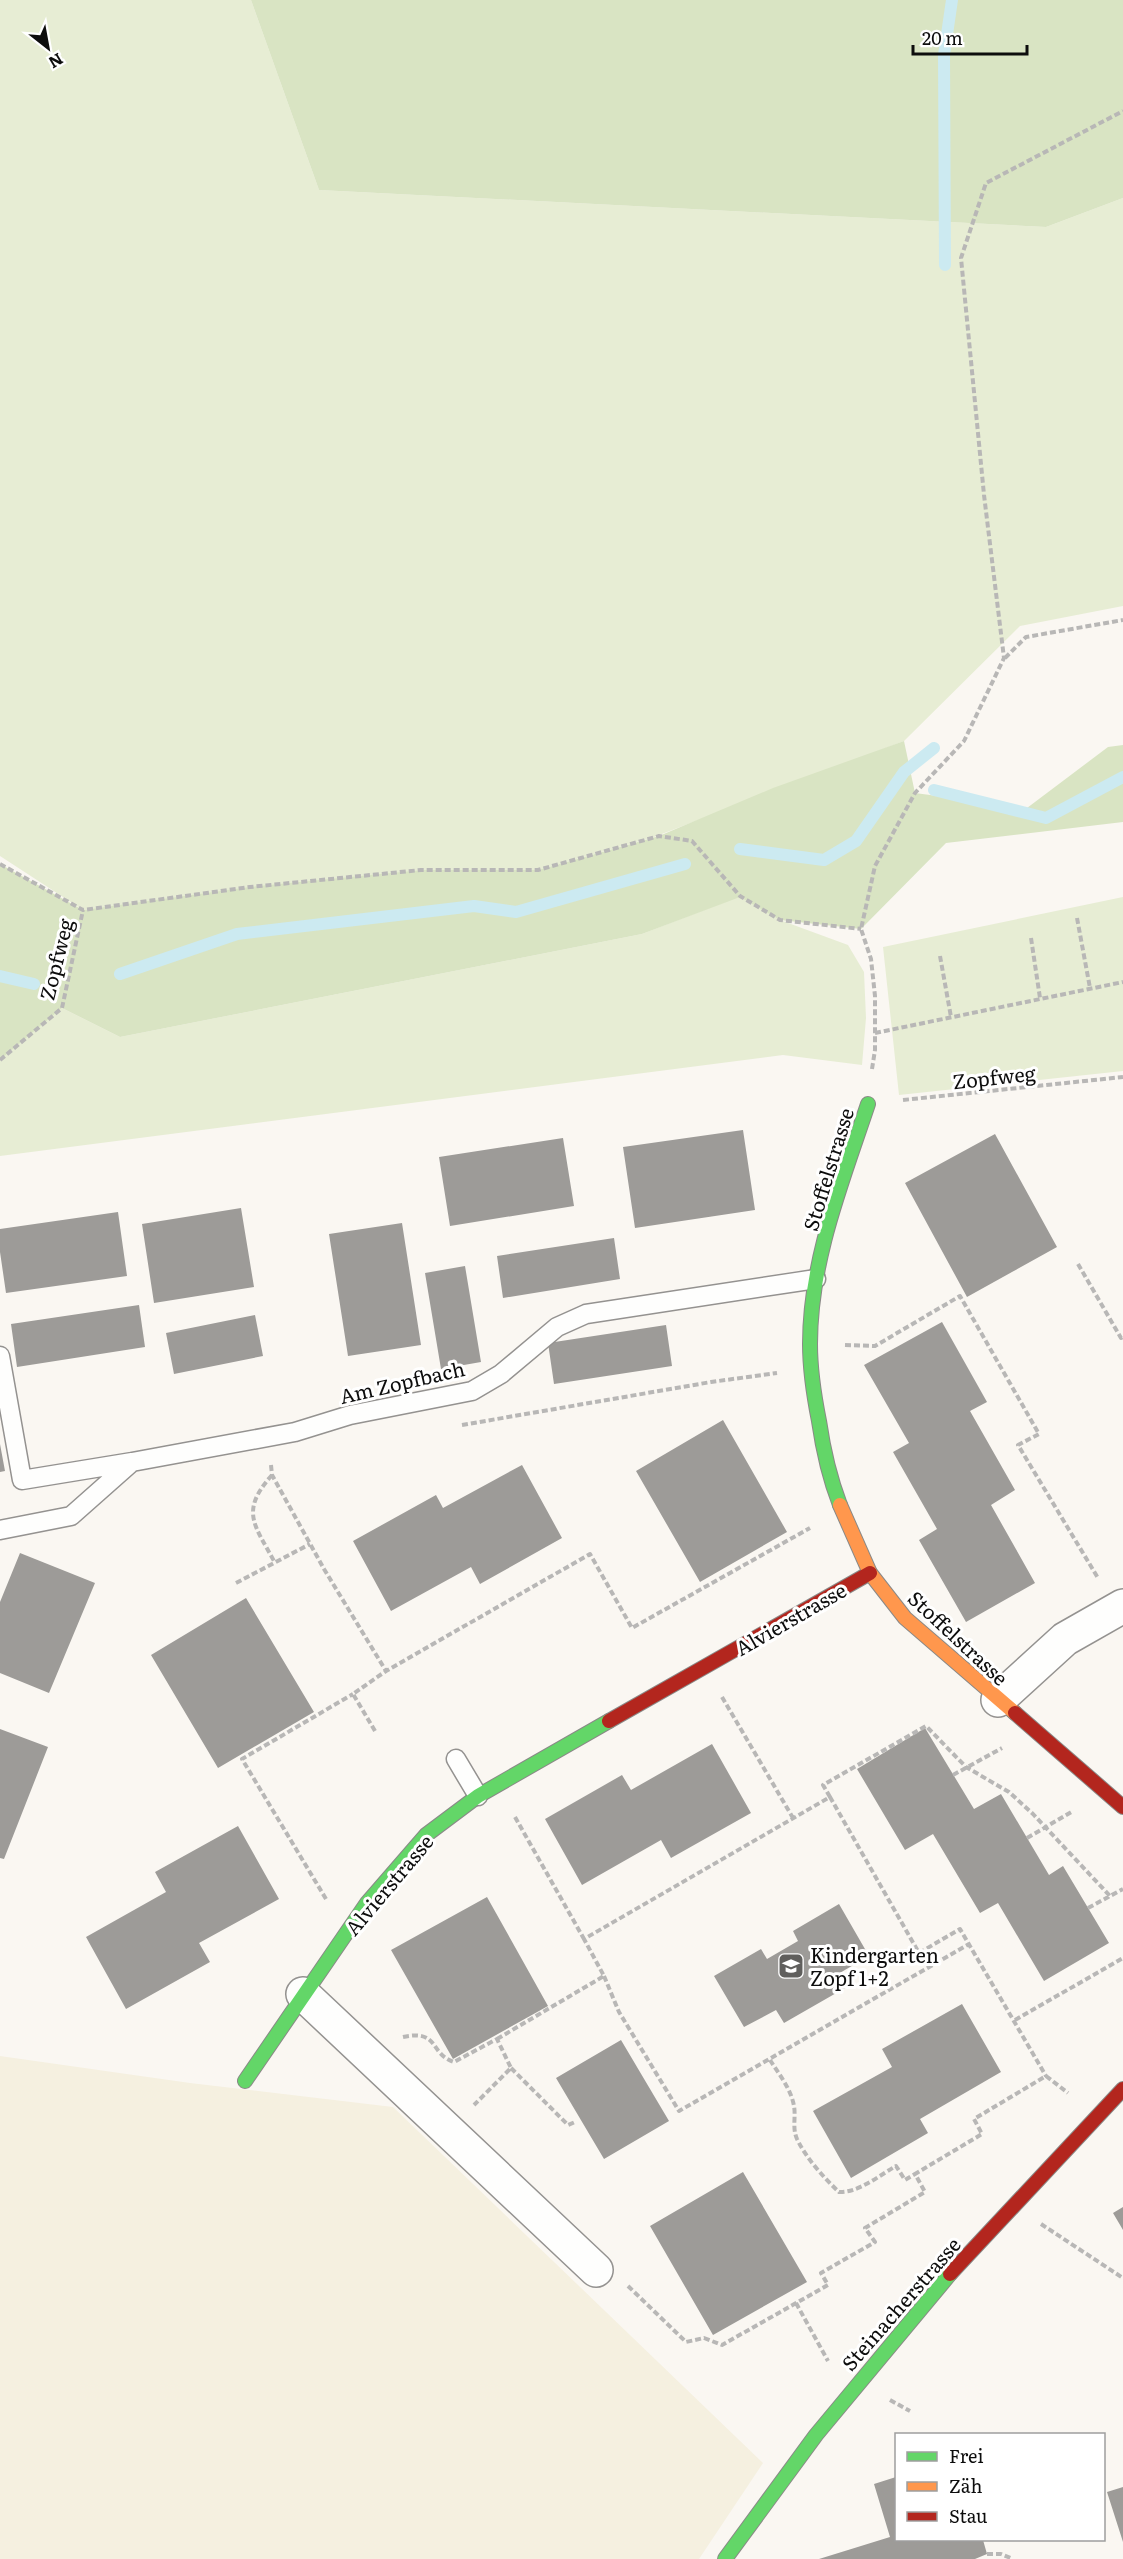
<svg xmlns="http://www.w3.org/2000/svg" width="1123" height="2559" viewBox="0 0 1123 2559" font-family="Literata,serif">
  <style>
    .farmland { fill: #f5f0e0 }
    .green { fill: #e7edd4 }
    .forest { fill: #d9e4c3 }
    .lines { fill: none; stroke-linecap: round; stroke-linejoin: round }
    .stream { stroke: #cceaf1; stroke-width: 12 }
    .building { fill: #9d9b98 }
    .lane-casing { stroke: #949290; stroke-width: 21 }
    .street-casing { stroke: #949290; stroke-width: 36 }
    .fast-casing { stroke: #8a8987; stroke-width: 16 }
    .slow-casing { stroke: #8a8987; stroke-width: 16 }
    .jam-casing { stroke: #8a8987; stroke-width: 16 }
    .path { stroke: #b8b7b6; stroke-width: 4; stroke-dasharray: 6 3; stroke-linecap: butt }
    .lane { stroke: #fefefd; stroke-width: 18 }
    .street { stroke: #fefefd; stroke-width: 33 }
    .fast { stroke: #63d668; stroke-width: 14 }
    .slow { stroke: #ff974d; stroke-width: 14 }
    .jam { stroke: #b3261e; stroke-width: 14 }
    .labels { text-anchor: middle; dominant-baseline: central; stroke-width: 6; stroke-linejoin: round; paint-order: stroke }
    .street-label { font-size: 20px; fill: #0d0d0d; stroke: #fff }
    .poi-label { font-size: 20px; fill: #0d0d0d; stroke: #fff; text-anchor: start }
  </style>
  <rect width="100%" height="100%" fill="#faf7f2"/>
  <path class="farmland" d="M0,2056L190,2083L393,2107L763,2463L699,2559H0Z"/>
  <path class="green" d="M0,0H251L319,190L1046,227L1123,198V606L1020,626L904,741L654,837L538,870H421L83,910L0,856Z
    M740,896L780,920L848,945L864,972L866,1018L862,1065L783,1055L0,1156V1060L62,1008L120,1037L642,934Z
    M1123,897V1071L899,1095L883,947Z"/>
  <path class="forest" d="M251,0H1123V198L1046,227L319,190Z
    M904,741L915,793L1027,808L1108,747L1123,745V822L946,843L861,929L780,920L740,897L642,934L120,1037L62,1008L0,1060V864L83,910L250,887L421,870H538L659,836L773,788Z"/>
  <g class="lines">
    <path class="stream" d="M945,265L944,55L952,0
      M934,790L1046,818L1123,777
      M740,849L824,860L856,841L904,772L934,748
      M120,974L237,934L474,906L516,912L685,864
      M0,976L34,984"/>
  </g>
  <path class="building" d="M743,1130L755,1210L635,1228L623,1147Z
    M995,1134L1057,1247L967,1297L905,1183Z
    M563,1138L574,1206L450,1226L439,1157Z
    M241,1208L254,1287L154,1303L142,1224Z
    M118,1212L127,1276L6,1293L0,1252V1229Z
    M402,1223L421,1345L348,1356L329,1234Z
    M614,1238L620,1279L503,1298L497,1256Z
    M465,1266L481,1362L441,1369L425,1273Z
    M139,1305L145,1347L17,1367L11,1324Z
    M255,1315L263,1356L174,1374L166,1333Z
    M942,1322L987,1402L970,1411L1015,1490L991,1505L1035,1583L966,1622L919,1540L937,1529L893,1452L909,1443L864,1365Z
    M666,1325L672,1366L554,1384L548,1343Z
    M723,1420L787,1532L700,1582L636,1471Z
    M0,1444L5,1471L0,1472Z
    M522,1465L562,1538L480,1584L471,1567L391,1611L353,1541L436,1495L443,1508Z
    M20,1553L95,1583L49,1693L0,1673V1602Z
    M246,1598L314,1712L218,1768L151,1655Z
    M925,1728L974,1809L1001,1794L1049,1875L1063,1866L1109,1943L1044,1981L998,1903L980,1913L933,1834L905,1850L857,1769Z
    M0,1729L48,1747L4,1859L0,1858Z
    M712,1744L751,1813L671,1858L661,1840L582,1885L545,1819L622,1775L631,1790Z
    M238,1826L279,1899L199,1943L210,1962L126,2009L86,1937L166,1892L155,1872Z
    M487,1897L548,2006L453,2059L391,1950Z
    M839,1904L869,1956L838,1974L845,1988L784,2023L776,2010L744,2027L714,1976L761,1949L767,1959L798,1941L793,1931Z
    M962,2004L1001,2072L920,2119L928,2133L851,2178L813,2111L892,2067L882,2049Z
    M621,2040L669,2121L604,2159L556,2078Z
    M743,2172L807,2282L713,2335L650,2226Z
    M1123,2207V2230L1113,2213Z
    M896,2477V2540H983L987,2554L975,2559H819L890,2537L874,2484Z
    M1123,2487V2542L1107,2492Z"/>
  <g class="lines">
    <g class="lane-casing">
      <path id="lane" d="M0,1356L22,1480L132,1462
        M0,1530L71,1516L132,1462L295,1432L350,1415L472,1391L501,1374L557,1327L586,1314L816,1279
        M456,1759L478,1796"/>
    </g>
    <g class="street-casing">
      <path id="street" d="M998,1700L1065,1639L1123,1606
        M303,1994L596,2270"/>
    </g>
    <g class="fast-casing">
      <path id="fast" d="M840,1505C830,1479 823,1449 819,1421C814,1396 810,1369 810,1344C810,1260 842,1182 868,1104
        M245,2081L367,1903L426,1835L478,1796L609,1721
        M725,2559L816,2435L950,2274"/>
    </g>
    <g class="slow-casing">
      <path id="slow" d="M840,1505L870,1573L905,1618L1015,1713"/>
    </g>
    <g class="jam-casing">
      <path id="jam" d="M1015,1713L1123,1807
        M609,1721L870,1573
        M950,2274L1123,2089"/>
    </g>
    <path class="path" d="M1005,658L1026,637L1123,620
      M0,864L83,910L250,887L421,870H538L659,836L692,841L740,896L780,920L861,929
      M1077,918L1090,988
      M1031,938L1040,998
      M940,956L951,1017
      M875,1033L1123,982
      M0,1060L62,1008L83,910
      M872,1069L875,1050V996L871,959L861,929L875,866L915,793L964,741L1004,658L984,495L961,258L986,183L1123,111
      M903,1100L1123,1077
      M1078,1264L1121,1338L1123,1337
      M845,1345L875,1346L960,1296L1039,1434L1018,1445L1098,1578
      M462,1425L711,1382L777,1373
      M271,1465L272,1475L324,1569L386,1671
      M272,1475C239,1512 255,1525 275,1563
      M236,1583L310,1544
      M722,1697L793,1818
      M375,1731L353,1694L386,1671L590,1554L632,1628L810,1528
      M953,1775L1002,1748
      M830,1797L823,1785L926,1726L966,1767L1009,1792L1033,1814L1110,1896
      M515,1817L584,1939
      M1027,1838L1073,1811
      M326,1899L242,1759L353,1694
      M1088,1908L1123,1889
      M604,1976L619,2012L679,2111L969,1944
      M1015,2020L1123,1958
      M403,2037C440,2029 429,2054 454,2062L497,2039L511,2068L474,2105
      M497,2039L604,1976L584,1939L830,1797L919,1953L960,1929L1046,2076
      M770,2060C779,2074 791,2089 794,2106C796,2117 792,2128 797,2139C806,2158 824,2178 839,2192C858,2193 880,2175 896,2166L905,2180L915,2174
      M511,2068L568,2125L575,2122
      M1041,2224L1123,2278
      M628,2286L686,2342L704,2338L722,2345L828,2285L821,2273L875,2242L865,2228L925,2192L915,2174L982,2134L974,2119L1046,2076L1068,2093
      M796,2303L828,2361
      M890,2400L910,2411
      M987,2554H1001L1013,2559"/>
    <use href="#lane" class="lane"/>
    <use href="#street" class="street"/>
    <use href="#fast" class="fast"/>
    <use href="#slow" class="slow"/>
    <use href="#jam" class="jam"/>
  </g>
  <defs>
    <g id="school-square" transform="scale(1.35)"><rect x="-9" y="-9" width="18" height="18" rx="4" fill="#605f5d" stroke="#fff"/><path d="M0-5L7-2L0 1L-7-2ZM-4 1L0 2.5L4 1V4Q0 6-4 4Z" fill="#fff"/></g>
  </defs>
  <g fill-rule="evenodd">
    <use href="#school-square" x="791" y="1966"/>
  </g>
  <g class="labels">
    <g class="street-label">
      <text transform="translate(55 959) rotate(-76)">Zopfweg</text>
      <text transform="translate(994 1076) rotate(-6)">Zopfweg</text>
      <text transform="translate(827 1169) rotate(-73)">Stoffelstrasse</text>
      <text transform="translate(402 1381) rotate(-13)">Am Zopfbach</text>
      <text transform="translate(790 1618) rotate(-30)">Alvierstrasse</text>
      <text transform="translate(959 1637) rotate(43)">Stoffelstrasse</text>
      <text transform="translate(388 1884) rotate(-50)">Alvierstrasse</text>
      <text transform="translate(900 2303) rotate(-49)">Steinacherstrasse</text>
    </g>
    <g class="poi-label">
      <text x="810" y="1954">Kindergarten<tspan x="810" dy="23">Zopf 1+2</tspan></text>
    </g>
  </g>
  <rect x="895" y="2433" width="210" height="108" fill="#ffffff" stroke="#9e9e9e" stroke-width="1.5"/>
  <rect x="907" y="2452" width="30" height="9" fill="#63d668" stroke="#9e9e9e" stroke-width="1.5"/>
  <text x="949" y="2463" font-size="18" fill="#0d0d0d">Frei</text>
  <rect x="907" y="2482" width="30" height="9" fill="#ff974d" stroke="#9e9e9e" stroke-width="1.5"/>
  <text x="949" y="2493" font-size="18" fill="#0d0d0d">Zäh</text>
  <rect x="907" y="2512" width="30" height="9" fill="#b3261e" stroke="#9e9e9e" stroke-width="1.5"/>
  <text x="949" y="2523" font-size="18" fill="#0d0d0d">Stau</text>
  <g transform="translate(48 48) rotate(149)" stroke="#ffffff" stroke-width="4.5" paint-order="stroke">
  <path d="M0-4.5L10 22L0 15L-10 22Z" fill="#0d0d0d"/>
  <text y="-9" font-size="16" font-weight="bold" text-anchor="middle" fill="#0d0d0d">N</text>
  </g>
  <path d="M913 45v9h114v-9" fill="none" stroke="#0d0d0d" stroke-width="3"/>
  <text x="922" y="45" font-size="18" fill="#0d0d0d" stroke="#ffffff" stroke-width="4.5" paint-order="stroke">20 m</text>
</svg>
